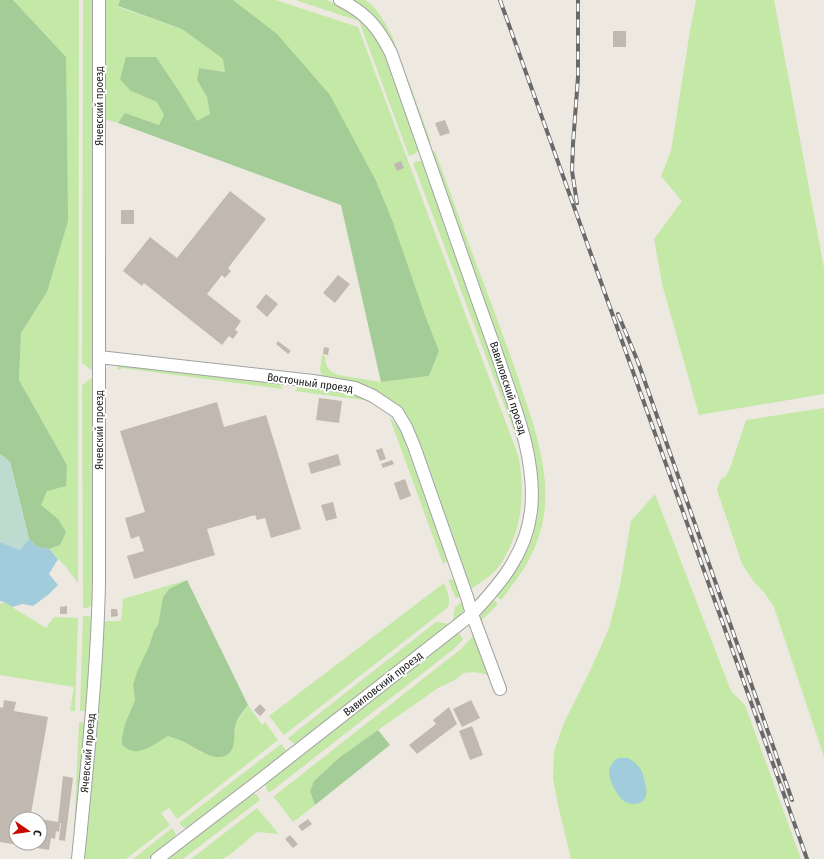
<svg xmlns="http://www.w3.org/2000/svg" width="824" height="859" viewBox="0 0 824 859" font-family="'Fira Sans Condensed',sans-serif">
  <style>
    .grass { fill: #c4e8a6 }
    .forest { fill: #a4cc96 }
    .wetland { fill: #bedbcf }
    .water { fill: #a1ccdb }
    .building { fill: #c1b8b0 }
    .lines { fill: none; stroke-linecap: round; stroke-linejoin: round }
    .minor-casing { stroke: #a2a2a2; stroke-width: 14 }
    .minor { stroke: #fff; stroke-width: 12 }
    .rail-casing { stroke: #696969; stroke-width: 4 }
    .rail { stroke: #fff; stroke-width: 2.5; stroke-dasharray: 8; stroke-linecap: butt }
    .labels { text-anchor: middle; dominant-baseline: central; stroke-width: 4; stroke-linejoin: round; paint-order: stroke }
    .street-label { font-size: 11px; fill: #1b1b1b; stroke: #fff }
  </style>
  <rect width="100%" height="100%" fill="#ede9e1"/>
  <path class="grass" d="M13,0H79L78,583L66,567L49,549L60,545L58,519L40,505L47,491L67,465L19,380L21,333L47,292L66,57Z
    M83,0H94V372L82,363Z
    M104,0H120L118,7L182,29L223,59L226,72L199,68L197,80L207,97L210,114L197,122L181,94L156,58L126,57L131,91L157,102L165,115L159,125L125,113L118,123L105,119Z
    M233,0H276L358,27L518,455C525,487 523,521 508,551C505,557 501,564 497,569C490,577 478,584 470,590L409,422L372,389C358,380 341,380 325,378L322,376L320,370L322,355L325,356C325,367 329,371 338,375L381,382L429,376L439,351L425,315L252,15Z
    M295,0C304,0 318,0 326,0C331,2 336,4 340,7C359,17 373,32 383,51L418,148C417,154 414,154 409,156L359,21Z
    M351,0H365C378,8 385,23 392,36L431,142L427,144L394,51Z
    M696,0H774L824,268V394L699,415L662,284L654,239L682,201L661,176L671,151L690,31Z
    M435,151C455,206 475,261 496,316C505,342 515,367 523,393C536,431 550,474 544,515C538,551 523,572 501,600L496,596C511,577 526,557 533,533C544,497 536,459 527,423L431,152Z
    M418,161H422L423,163L515,419L523,455L413,163Z
    M118,365L279,383L283,389L122,368L119,370L117,369Z
    M94,376L93,598C92,605 91,608 83,608L82,385Z
    M300,385C326,388 348,390 372,401L295,391L298,386Z
    M824,408V757L774,607L764,592L754,582L742,564L717,490L720,480L726,476L730,468L746,420Z
    M389,416L399,428L403,437L447,559V561L443,564Z
    M655,494L731,691L745,705L801,859H571L558,805L553,779L554,752L563,725L590,671L609,628L620,586L631,521Z
    M448,579C458,579 459,588 462,596L457,598L455,597Z
    M187,580L169,589L163,597L158,625L154,631L149,646L133,685L135,700L125,724L153,745L168,736L181,740L202,753L233,746L235,725L248,705L262,725L265,722L278,740L177,819L169,808L161,813L170,825L126,859H85L98,697L103,621H121L123,599Z
    M444,583C447,591 452,600 447,608L284,735L269,716Z
    M493,599L498,604L480,622C479,612 487,606 493,599Z
    M463,601C465,612 462,615 454,621H453L455,607Z
    M4,602L46,628L54,617L78,618L75,711H70L74,687L0,675V604Z
    M83,616H89L93,620L87,711H80Z
    M436,622L451,624L297,744L293,743L288,738Z
    M458,632L463,639L455,648L269,793L267,790L265,783Z
    M474,635L488,675L475,672L463,673L455,680L438,688L378,730L340,757L314,781L310,791L315,805L293,822L277,801L273,797L461,649Z
    M79,722L85,723L75,833L74,832Z
    M281,744L287,751L286,753L188,829L183,827L179,823Z
    M251,794H256L260,800L183,859H166Z
    M257,808L279,834L257,832L231,854L222,859H191Z
    M172,828L176,834L175,840L149,859H133Z"/>
  <path class="forest" d="M0,0H13L66,57L68,221L47,292L21,333L19,380L67,465L66,486L47,491L41,505L58,519L66,532L60,545L49,549L37,547L29,539L10,462L0,454Z
    M120,0H233L277,34L330,95L376,181L392,220L425,315L439,351L429,376L381,382L341,205L118,123L125,113L159,125L164,115L157,102L131,91L120,79L126,57H156L181,94L197,121L210,114L207,97L197,80L199,68L225,72L223,59L182,29L118,6Z
    M187,580L248,705C244,710 237,719 235,726C234,732 235,741 233,747C223,770 195,747 182,741C178,739 173,738 168,736C160,741 147,750 138,751C132,752 127,749 122,745V738L125,724L135,700L133,685L137,672L149,646L154,631L158,625L163,597L169,589Z
    M378,730L390,745L315,805L310,791L314,781L340,757Z"/>
  <path class="wetland" d="M0,454L10,462L29,539L20,550L0,542Z"/>
  <path class="water" d="M29,539L37,547L49,549L58,559L49,574L58,585L48,595L33,606L23,604L12,607L4,602L0,601V542L20,550Z
    M618,758C621,758 624,758 627,758C633,760 638,765 641,770C643,773 643,776 644,779C646,787 650,799 639,803C634,805 628,804 624,801C617,796 608,779 609,771C610,765 613,762 618,758Z"/>
  <path class="building" d="M613,31H626V47H613Z
    M445,120L450,133L440,136L435,123Z
    M401,161L404,168L397,171L394,164Z
    M230,191L266,219L228,268L231,271L225,278L222,275L207,294L241,321L235,330L238,332L233,339L229,336L222,345L144,283L142,286L123,271L150,237L177,258Z
    M121,210H134V224H121Z
    M338,275L350,284L335,303L323,293Z
    M266,294L278,304L267,317L256,307Z
    M278,341L291,351L288,354L276,344Z
    M324,347L329,348L328,355L323,354Z
    M319,398L342,401L339,423L316,420Z
    M217,402L224,427L266,415L301,529L271,538L265,518L257,520L255,515L207,529L215,555L134,579L127,556L144,551L139,536L131,539L125,518L145,512L120,431Z
    M382,448L386,459L380,461L376,450Z
    M338,454L341,465L311,474L308,463Z
    M392,460L394,464L383,468L381,464Z
    M405,479L411,496L400,500L394,483Z
    M333,502L337,518L326,521L321,505Z
    M67,606V614H60V607Z
    M111,609H117L118,616L111,617Z
    M4,700L16,702L14,711L48,717L30,819H16V843H40V819L58,822L63,776L73,778L65,841L59,840L61,823H60L59,832L56,831L55,839L51,838L49,850L0,842V707L3,708Z
    M471,700L480,718L462,727L453,709Z
    M260,704L266,710L260,716L254,710Z
    M449,707L457,724L417,754L409,745L436,724L433,720Z
    M472,726L483,755L470,760L459,731Z
    M308,819L312,824L302,831L298,826Z
    M290,835L298,844L293,848L285,839Z"/>
  <g class="lines">
    <g class="minor-casing">
      <path id="minor" d="M99,357L313,381L355,388L373,396L397,412L406,427L414,446L467,597L472,614L500,689
        M78,859C87,767 97,675 99,583V0
        M157,859L255,784L472,614C500,584 526,554 531,511C536,466 520,421 505,378C497,354 488,329 479,304C450,220 420,137 391,53C378,27 366,13 340,0"/>
    </g>
    <use href="#minor" class="minor"/>
    <g class="rail-casing">
      <path id="rail" d="M500,0L597,271L807,859
        M577,203L572,171L573,144L578,77V0
        M618,314L638,362L792,800"/>
    </g>
    <use href="#rail" class="rail"/>
  </g>
  <g class="labels">
    <g class="street-label">
      <text transform="translate(99 106) rotate(-90)">Ячевский проезд</text>
      <text transform="translate(310 383) rotate(8)">Восточный проезд</text>
      <text transform="translate(508 388) rotate(72)">Вавиловский проезд</text>
      <text transform="translate(99 430) rotate(-90)">Ячевский проезд</text>
      <text transform="translate(383 684) rotate(-38)">Вавиловский проезд</text>
      <text transform="translate(88 753) rotate(-85)">Ячевский проезд</text>
    </g>
  </g>
  <g transform="translate(28 831) rotate(103)"><circle r="19" fill="#ffffff" stroke="#a4a4a4"/>
  <path d="M0-3L7 15L0 10L-7 15Z" fill="#c50902"/>
  <text y="-6" font-size="11" font-weight="bold" text-anchor="middle" fill="#1b1b1b">С</text>
  </g>
</svg>
